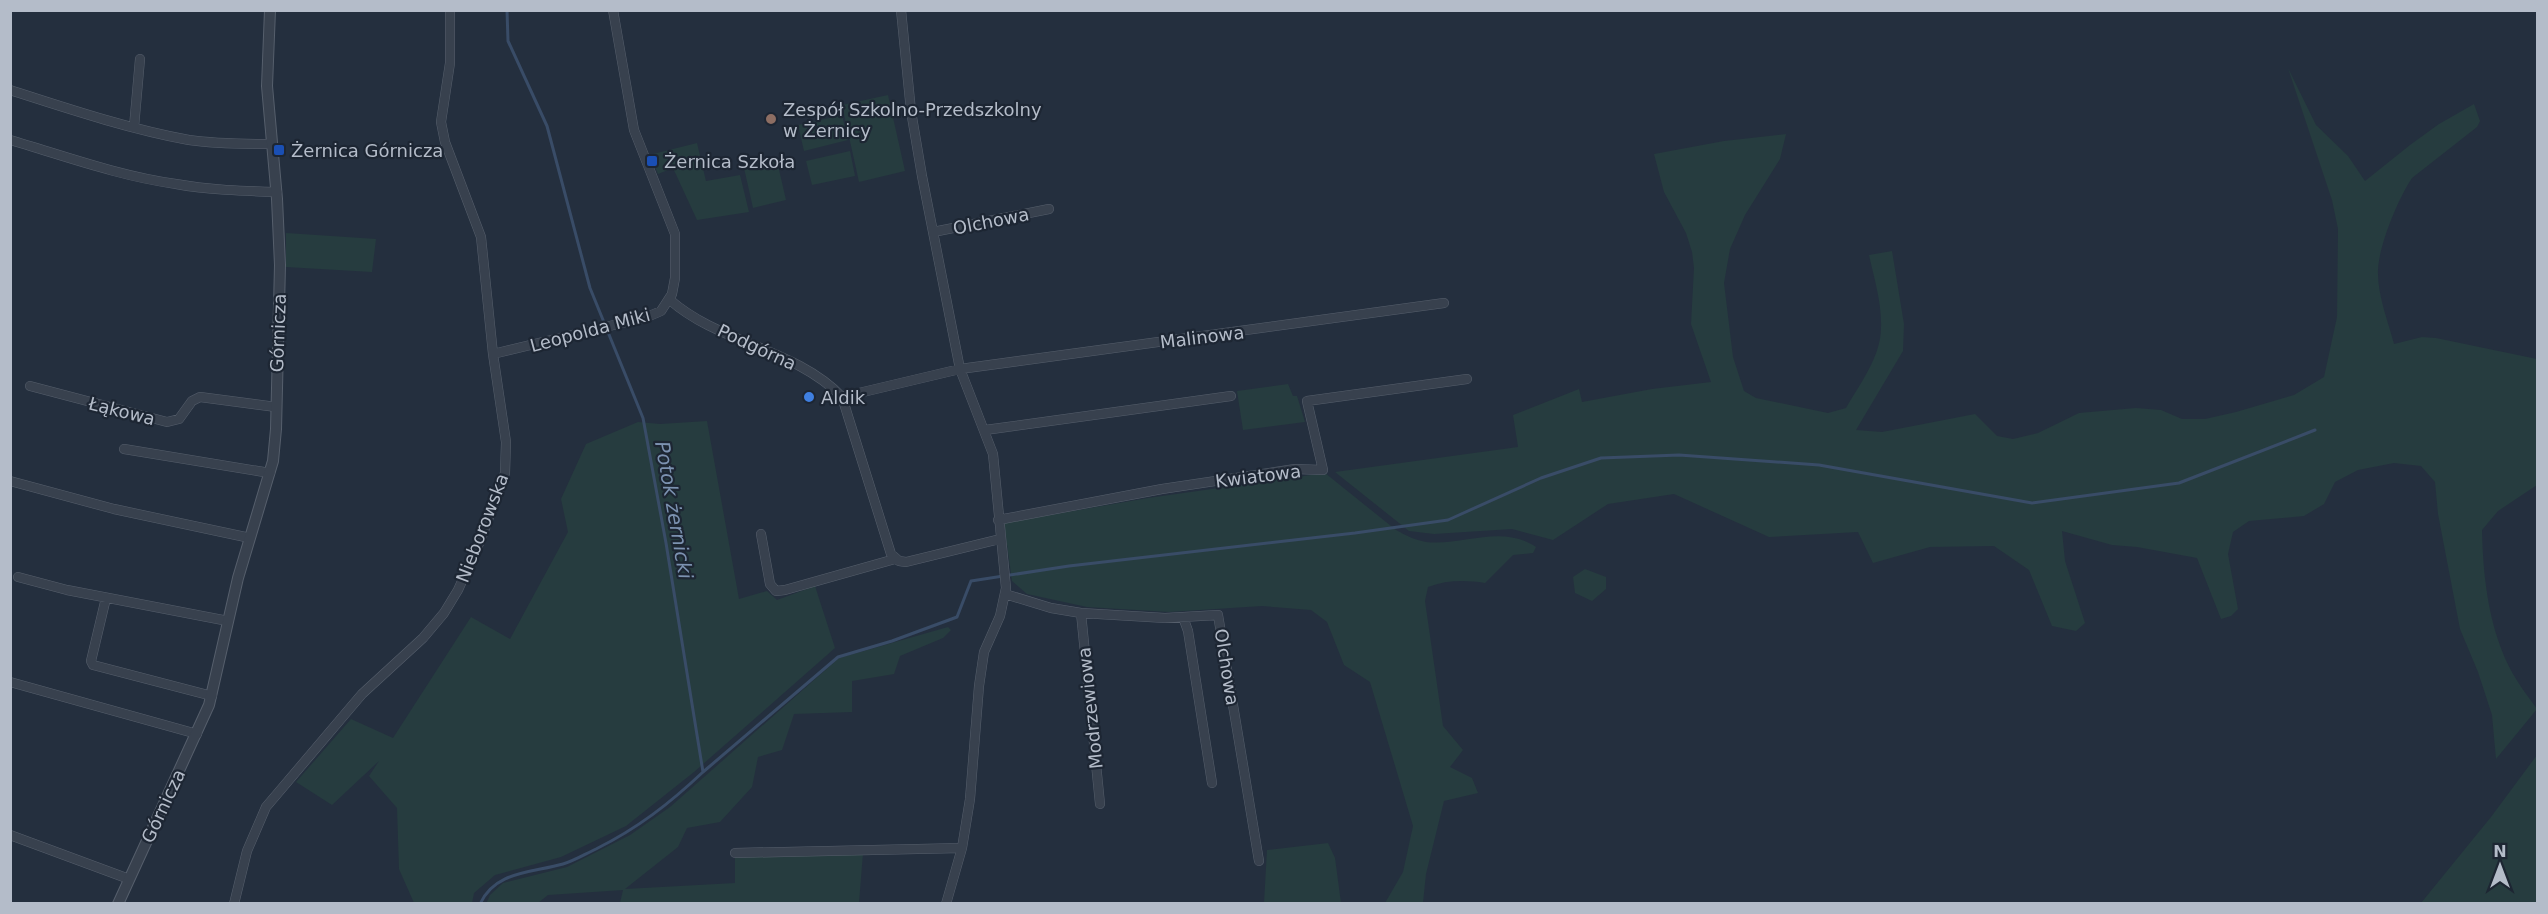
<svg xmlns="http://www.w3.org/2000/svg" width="2548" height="914" viewBox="0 0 2548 914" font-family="'DejaVu Sans',sans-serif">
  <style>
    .green { fill: #263c3f }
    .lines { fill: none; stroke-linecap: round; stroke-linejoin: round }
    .stream { stroke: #394c67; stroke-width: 3 }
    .minor-casing { stroke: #565f6c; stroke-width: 10 }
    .tertiary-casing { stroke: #565f6c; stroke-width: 12 }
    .minor { stroke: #38414e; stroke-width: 9 }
    .tertiary { stroke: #38414e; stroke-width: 10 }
    .education-dot { fill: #8d6e63; stroke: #1d2633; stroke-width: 2 }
    .transit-dot { fill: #1a4fb4; stroke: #1d2633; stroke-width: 2 }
    .shop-dot { fill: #3f7fe0; stroke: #1d2633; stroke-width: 2 }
    .labels { text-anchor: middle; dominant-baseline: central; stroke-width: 4.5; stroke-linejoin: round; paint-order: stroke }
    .poi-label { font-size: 18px; fill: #b4bcc9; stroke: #1d2633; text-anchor: start }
    .street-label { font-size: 18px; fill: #b4bcc9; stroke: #1d2633 }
    .water-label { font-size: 20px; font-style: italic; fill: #7c92b1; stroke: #1d2633 }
  </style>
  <rect width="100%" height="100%" fill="#242f3e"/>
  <path class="green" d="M2288,68L2316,125L2348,156L2365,181L2410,145L2439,124L2474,104L2480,121L2477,127L2412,178C2398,199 2379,245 2378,270C2377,294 2388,321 2394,344L2422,337L2436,338L2537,359V485L2498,511L2482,530C2483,578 2489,631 2513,674C2520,686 2529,698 2537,709L2496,759L2492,715L2478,672L2460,629L2438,514L2435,482L2421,466L2394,463L2358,470L2335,482L2324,504L2304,516L2249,521L2233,532L2228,554L2238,609L2231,616L2221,619L2197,558L2137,547L2112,545L2062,531L2065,561L2085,623L2076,631L2052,626L2029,570L1994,546L1930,547L1873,563L1858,532L1769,537L1674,494L1608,504L1553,540L1512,529L1434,534L1409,531L1335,472L1518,447L1513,415L1579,389L1582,402L1652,389L1711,382L1691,324L1694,268L1692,252L1686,233L1664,192L1654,154L1724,141L1786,134L1780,159L1745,215L1730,249L1724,283L1733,357L1744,391L1756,398L1828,413L1846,408C1860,384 1881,356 1881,328C1882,303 1874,278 1869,255L1892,251L1904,324L1903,351L1856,430L1882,432L1975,414L1997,436L2013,439L2038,433L2079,413L2136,408L2161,410L2182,419H2205L2236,412L2294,395L2324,377L2337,317L2338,229L2332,200Z
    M888,95L905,171L859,182L842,105Z
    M842,115L848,140L804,151L798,125Z
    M697,143L706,181L740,175L749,212L697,220L673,168L658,174L654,165L653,154Z
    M850,151L855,176L812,185L806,161Z
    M777,161L786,200L753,208L744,168Z
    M286,233L376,239L372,272L286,267Z
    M1288,384L1293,396H1297L1305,422L1243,430L1237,391Z
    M707,421L739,599L767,591L777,600L815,586L835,648L694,772L626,826L561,857L495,875L474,893L472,903H414L399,869L397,808L369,776L379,761L332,805L296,782L351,719L393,738L471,617L510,639L568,532L561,499L586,444L638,422L660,424Z
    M1325,473L1396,530C1405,535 1415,540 1426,542C1464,546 1501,524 1536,547L1533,553L1513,555L1485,583C1465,580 1447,580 1428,587L1425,601L1443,726L1463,750L1450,767L1472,778L1478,793L1444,801L1426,874L1423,903H1385L1403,872L1413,826L1370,682L1344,665L1327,622L1311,610L1262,606L1169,612L1087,607L1027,594L1012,581L1004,523L1148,498Z
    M1585,569L1606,577V589L1592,601L1575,593L1573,577Z
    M948,627L951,630L943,638L900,656L894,674L852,681V712L794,714L782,750L758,757L752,787L720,822L687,828L678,847L625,889L735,883V855L863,853L859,903H620L623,890L548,895L538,903L486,904L490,895L503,883L567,867L630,835L670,807L839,658Z
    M2537,755V903H2421L2491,817Z
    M1328,843L1335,858L1341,903H1264L1267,850Z"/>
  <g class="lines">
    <path class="stream" d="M703,772L838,657L892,641L957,617L971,581L1069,566L1355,533L1448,520L1541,478L1601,458L1679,455L1819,465L2032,503L2179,483L2315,430
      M480,904C495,871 531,873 563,864C574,861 585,854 596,849C638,828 669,804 703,772L666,543L643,418L590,288L547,126L508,41L507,10"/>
    <g class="minor-casing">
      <path id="minor" d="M901,10L911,111L922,176L960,369L993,454L1006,588L1000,616L984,652L979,686L970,799L962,848L946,904
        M10,90C69,109 129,129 189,140C216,144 244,144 272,144
        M134,127L140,59
        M10,140C65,156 119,176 176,184C209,190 243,191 277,192
        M933,232L1049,209
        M670,300C720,344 795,348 842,397L960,369L1444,303
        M493,354L647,317L661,311L672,294L675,278V234L634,130L613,10
        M30,386L167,422L179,419L192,401L200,397L276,407
        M842,397L891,554L899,561L906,562L1000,539
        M985,430L1231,396
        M124,449L270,473
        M10,481L114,509L250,538
        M998,520L1162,489L1295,469L1323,470L1307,401L1467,379
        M761,534L770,584L776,591L785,590L895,559
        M18,577L67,590L228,621
        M1005,594L1051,608L1081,613L1165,618L1218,615L1259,861
        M106,598L91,661L93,665L212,696
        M1081,613L1100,804
        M1183,617L1188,631L1212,783
        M10,682L197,734
        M10,835L129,879
        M735,853L962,848
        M234,904L247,851L266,807L362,694L423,638L444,613L458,590L481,539L505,473L506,442L493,354L481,237L445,142L441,122L450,63V10"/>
    </g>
    <g class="tertiary-casing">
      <path id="tertiary" d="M118,904L209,705L238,578L273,461L276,429L280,265L277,199L267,86L270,10"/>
    </g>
    <use href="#minor" class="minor"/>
    <use href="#tertiary" class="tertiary"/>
  </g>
  <circle class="education-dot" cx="771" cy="119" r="6"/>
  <g class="transit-dot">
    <rect x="273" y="144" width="12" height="12" rx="3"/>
    <rect x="646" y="155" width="12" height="12" rx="3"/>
  </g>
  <circle class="shop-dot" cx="809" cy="397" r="6"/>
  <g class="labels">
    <g class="poi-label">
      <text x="783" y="109">Zespół Szkolno-Przedszkolny<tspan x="783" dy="21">w Żernicy</tspan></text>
      <text x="291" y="150">Żernica Górnicza</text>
      <text x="664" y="161">Żernica Szkoła</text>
      <text x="821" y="397">Aldik</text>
    </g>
    <g class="street-label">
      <text transform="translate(991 221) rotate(-11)">Olchowa</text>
      <text transform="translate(590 330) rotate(-15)">Leopolda Miki</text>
      <text transform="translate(278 333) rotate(-88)">Górnicza</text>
      <text transform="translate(1202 337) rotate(-7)">Malinowa</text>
      <text transform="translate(757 347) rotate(25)">Podgórna</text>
      <text transform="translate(122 411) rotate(14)">Łąkowa</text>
      <text transform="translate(1258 476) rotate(-7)">Kwiatowa</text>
      <text transform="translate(482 528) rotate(-69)">Nieborowska</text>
      <text transform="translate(1227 667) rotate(81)">Olchowa</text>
      <text transform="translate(1090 708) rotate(-96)">Modrzewiowa</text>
      <text transform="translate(163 806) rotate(-65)">Górnicza</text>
    </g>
    <g class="water-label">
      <text transform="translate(674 510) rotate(80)">Potok żernicki</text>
    </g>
  </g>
  <rect width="2548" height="914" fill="none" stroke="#b4bcc9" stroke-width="24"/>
  <g transform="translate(2500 866)" stroke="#1d2633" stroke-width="4.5" paint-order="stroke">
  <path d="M0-4.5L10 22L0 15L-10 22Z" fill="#b4bcc9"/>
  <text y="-9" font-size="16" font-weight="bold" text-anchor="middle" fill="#b4bcc9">N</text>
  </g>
</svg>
